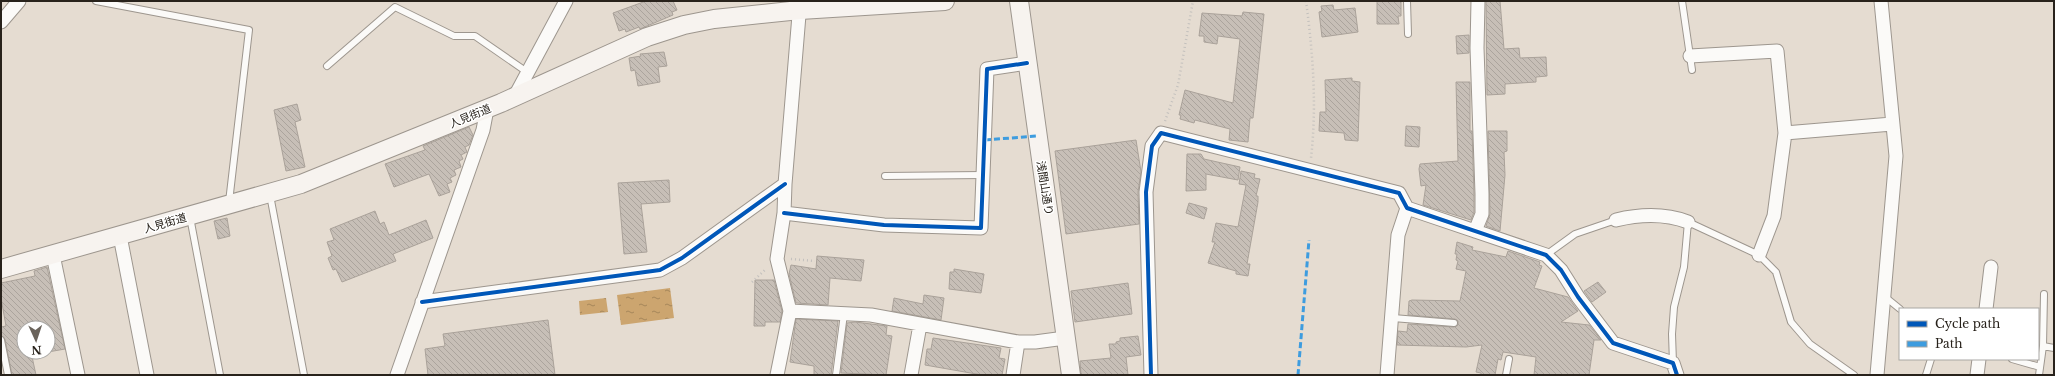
<svg xmlns="http://www.w3.org/2000/svg" width="2055" height="376" viewBox="0 0 2055 376" font-family="'Libre Baskerville','Noto Sans JP',serif">
  <style>
    .water { fill: url(#water-ripples) }
    .building { fill: url(#building-back-hatch); stroke: #aaa29a }
    .lines { fill: none; stroke-linecap: round; stroke-linejoin: round }
    .lane-casing { stroke: #9d968e; stroke-width: 8 }
    .street-casing { stroke: #9d968e; stroke-width: 15 }
    .secondary-casing { stroke: #9d968e; stroke-width: 20 }
    .path { stroke: #c3c0bd; stroke-width: 2.5; stroke-dasharray: 1 3; stroke-linecap: butt }
    .lane { stroke: #fbfaf8; stroke-width: 6 }
    .street { stroke: #fbfaf8; stroke-width: 13 }
    .secondary { stroke: #f7f3ef; stroke-width: 18 }
    .quiet { stroke: #3d9cdf; stroke-width: 3; stroke-dasharray: 6 3; stroke-linecap: butt }
    .cycleway-casing { stroke: #fff; stroke-width: 6 }
    .cycleway { stroke: #0057b8; stroke-width: 4 }
    .labels { text-anchor: middle; dominant-baseline: central; stroke-width: 3; stroke-linejoin: round; paint-order: stroke }
    .street-label { font-size: 11px; fill: #28221b; stroke: #fff }
  </style>
  <defs>
    <pattern id="water-ripples" width="26" height="14" patternUnits="userSpaceOnUse"><rect width="26" height="14" fill="#cca56f"/><path d="M2 4q2-2 4 0t4 0M15 11q2-2 4 0t4 0" fill="none" stroke="#a6865a"/></pattern>
    <pattern id="building-back-hatch" width="6" height="6" patternUnits="userSpaceOnUse"><rect width="6" height="6" fill="#c7bfb7"/><path d="M-1 5l2 2M0 0l6 6M5-1l2 2" fill="none" stroke="#aba49d"/></pattern>
  </defs>
  <rect width="100%" height="100%" fill="#e5dcd1"/>
  <path class="water" d="M670,288L674,318L621,325L617,295Z
    M606,298L608,312L580,315L579,301Z"/>
  <path class="building" d="M646,1H673L677,10L672,12L673,15L640,29L639,27L626,32L625,29L619,31L613,13Z
    M1377,1H1401V16H1398L1399,24H1377Z
    M1486,1H1500L1504,49L1519,48L1520,58L1546,57L1547,76L1536,77V82L1505,84V94L1487,95Z
    M1333,5L1334,10L1355,8L1358,32L1322,37L1319,12L1322,11L1321,6Z
    M1243,12L1264,14L1253,118H1250L1248,142L1229,140L1230,129L1195,120L1194,123L1180,119L1181,115H1179L1185,90L1233,103L1240,39L1218,36L1217,44L1204,42V36H1199L1202,13L1242,16Z
    M1469,35V53L1457,54L1456,36Z
    M664,52L667,66L658,67L660,82L638,86L635,70L631,71L629,58L641,56L640,54Z
    M1352,78V81L1360,82L1358,141L1345,140L1344,133L1319,131L1320,112H1326L1325,80Z
    M1456,82H1470V131H1472L1474,194V212L1471,220L1423,205L1426,185L1421,186L1419,169L1420,164L1458,161Z
    M297,104L301,120L295,122L305,167L286,171L274,110Z
    M1406,126L1420,127L1419,147L1405,146Z
    M469,127L473,135L469,145L465,147L467,152L461,155L463,159L459,161L461,167L454,170L456,175L450,178L452,182L447,184L450,192L439,196L429,174L394,187L385,164L425,150L423,146Z
    M1488,131H1507V151L1504,152L1505,175L1500,231L1486,226L1490,214Z
    M1136,140L1141,172L1138,192L1139,224L1066,234L1055,151Z
    M1187,154H1201L1204,159L1240,167L1238,180L1206,174V190L1186,191Z
    M1241,171L1255,174L1254,178L1260,179L1256,196H1258V202L1247,264H1250L1248,276L1236,274V271L1208,263L1215,242H1212L1216,223L1238,227L1246,185L1239,184Z
    M669,180L670,202L641,204L647,252L624,254L618,183Z
    M1189,203L1207,208L1204,219L1186,213Z
    M375,211L380,224L384,222L389,235L426,220L433,238L393,254L396,261L342,282L336,269L333,270L328,258L332,256L327,242L334,240L330,229Z
    M227,218L230,236L218,239L214,221Z
    M1457,242L1473,247L1472,250L1506,257L1508,251L1540,262L1539,265L1542,266L1534,288L1568,297L1578,311L1561,322L1589,325L1601,340H1594L1589,375H1534L1536,357L1503,352L1501,360L1498,359L1495,375H1481V373L1476,372L1482,345L1466,347L1397,345L1398,331L1407,332L1408,324L1454,327L1458,325V321L1455,319L1408,315L1409,301L1412,300L1460,301L1466,271L1456,269L1458,261L1456,260L1457,254H1455Z
    M817,256L864,260L861,281L830,278L828,305L796,303L789,274L791,265L816,269Z
    M47,267L65,349L48,352V328H24V352H31L36,375H12L5,339L1,336V327L6,326L1,298V283L35,276L34,271Z
    M954,269L984,274L981,293L949,289L950,272H954Z
    M755,280H774L782,311L780,322H765V326H754Z
    M1598,282L1606,292L1592,302L1584,291Z
    M1128,283L1132,314L1075,322L1071,291Z
    M924,295L944,298L941,320L892,311L894,298L923,304Z
    M796,319L838,321L831,375H814V366L790,362Z
    M548,320L555,375H428L425,349L445,346L443,334Z
    M855,322L887,326L886,335L892,336L886,375L841,373L847,323Z
    M1138,336L1141,355L1126,357L1128,375H1081L1080,361L1111,358L1109,344H1116V342L1120,341V338Z
    M933,338L1001,348L999,358L1005,359L1002,375H982L925,365L927,349H931Z"/>
  <g class="lines">
    <g class="lane-casing">
      <path id="lane" d="M96,1L249,30L229,202
        M1407,1L1408,34
        M1682,1L1692,70
        M327,66L395,7L454,36H475L527,72
        M885,176L983,175
        M270,195L304,375
        M190,217L220,375
        M1546,255L1575,234L1616,220
        M1884,296L1900,309
        M1393,318L1454,323
        M1,340L8,375
        M2043,346L2054,348
        M2012,359L2040,367
        M1673,363L1672,334L1674,307L1684,267L1688,222L1759,255L1776,272L1791,322L1810,344L1854,375
        M836,375L844,314
        M1506,375L1509,359
        M1926,375L1931,359
        M2039,375L2043,346L2044,294"/>
    </g>
    <g class="street-casing">
      <path id="street" d="M1,22L19,1
        M1690,56L1777,51L1785,133L1774,216L1759,255
        M515,96L566,1
        M1785,133L1892,124
        M784,213L884,225L981,228L987,69L1027,63
        M1616,220C1641,214 1664,213 1688,222
        M1475,231L1482,214V194L1477,48L1478,1
        M120,236L147,375
        M53,255L78,375
        M422,302L660,270L682,258L785,184
        M1986,309L1991,267
        M790,311L871,315L1018,342H1035L1065,338
        M397,375L483,130L487,109
        M777,375L790,311L777,259L784,213L785,184L800,3
        M911,375L920,325
        M1013,375L1018,342
        M1151,375L1146,192L1152,146L1161,133L1399,193L1407,208L1546,255L1561,270L1578,297L1613,343L1673,363L1677,375
        M1387,375L1398,235L1407,208
        M1877,375L1896,156L1881,1
        M1977,375L1979,359"/>
    </g>
    <g class="secondary-casing">
      <path id="secondary" d="M1019,1L1071,375
        M1,269L301,184L501,103L647,37L684,25L714,19L800,10L945,1"/>
    </g>
    <path class="path" d="M1306,1C1313,54 1317,105 1311,158
      M1165,121L1178,85L1193,1
      M791,259L815,261
      M752,282L766,269"/>
    <use href="#lane" class="lane"/>
    <use href="#street" class="street"/>
    <use href="#secondary" class="secondary"/>
    <path class="quiet" d="M985,140L1037,136
      M1298,375L1309,240"/>
    <g class="cycleway-casing">
      <path id="cycleway" d="M784,213L884,225L981,228L987,69L1027,63
        M422,302L660,270L682,258L785,184
        M1151,375L1146,192L1152,146L1161,133L1399,193L1407,208L1546,255L1561,270L1578,297L1613,343L1673,363L1677,375"/>
    </g>
    <use href="#cycleway" class="cycleway"/>
  </g>
  <g class="labels">
    <g class="street-label">
      <text transform="translate(470 116) rotate(-23)">人見街道</text>
      <text transform="translate(1045 188) rotate(81)">浅間山通り</text>
      <text transform="translate(165 223) rotate(-16)">人見街道</text>
    </g>
  </g>
  <rect width="2055" height="376" fill="none" stroke="#28221b" stroke-width="4"/>
  <rect x="1899" y="308" width="140" height="52" fill="#ffffff" stroke="#a9a7a4"/>
  <rect x="1907" y="321" width="20" height="6" fill="#0057b8" stroke="#a9a7a4"/>
  <text x="1935" y="328" font-size="12" fill="#28221b">Cycle path</text>
  <rect x="1907" y="341" width="20" height="6" fill="#3d9cdf" stroke="#a9a7a4"/>
  <text x="1935" y="348" font-size="12" fill="#28221b">Path</text>
  <g transform="translate(36 340) rotate(177)"><circle r="19" fill="#ffffff" stroke="#a9a7a4"/>
  <path d="M0-3L7 15L0 10L-7 15Z" fill="#6a635b"/>
  <text y="-6" font-size="11" font-weight="bold" text-anchor="middle" fill="#28221b">N</text>
  </g>
</svg>
